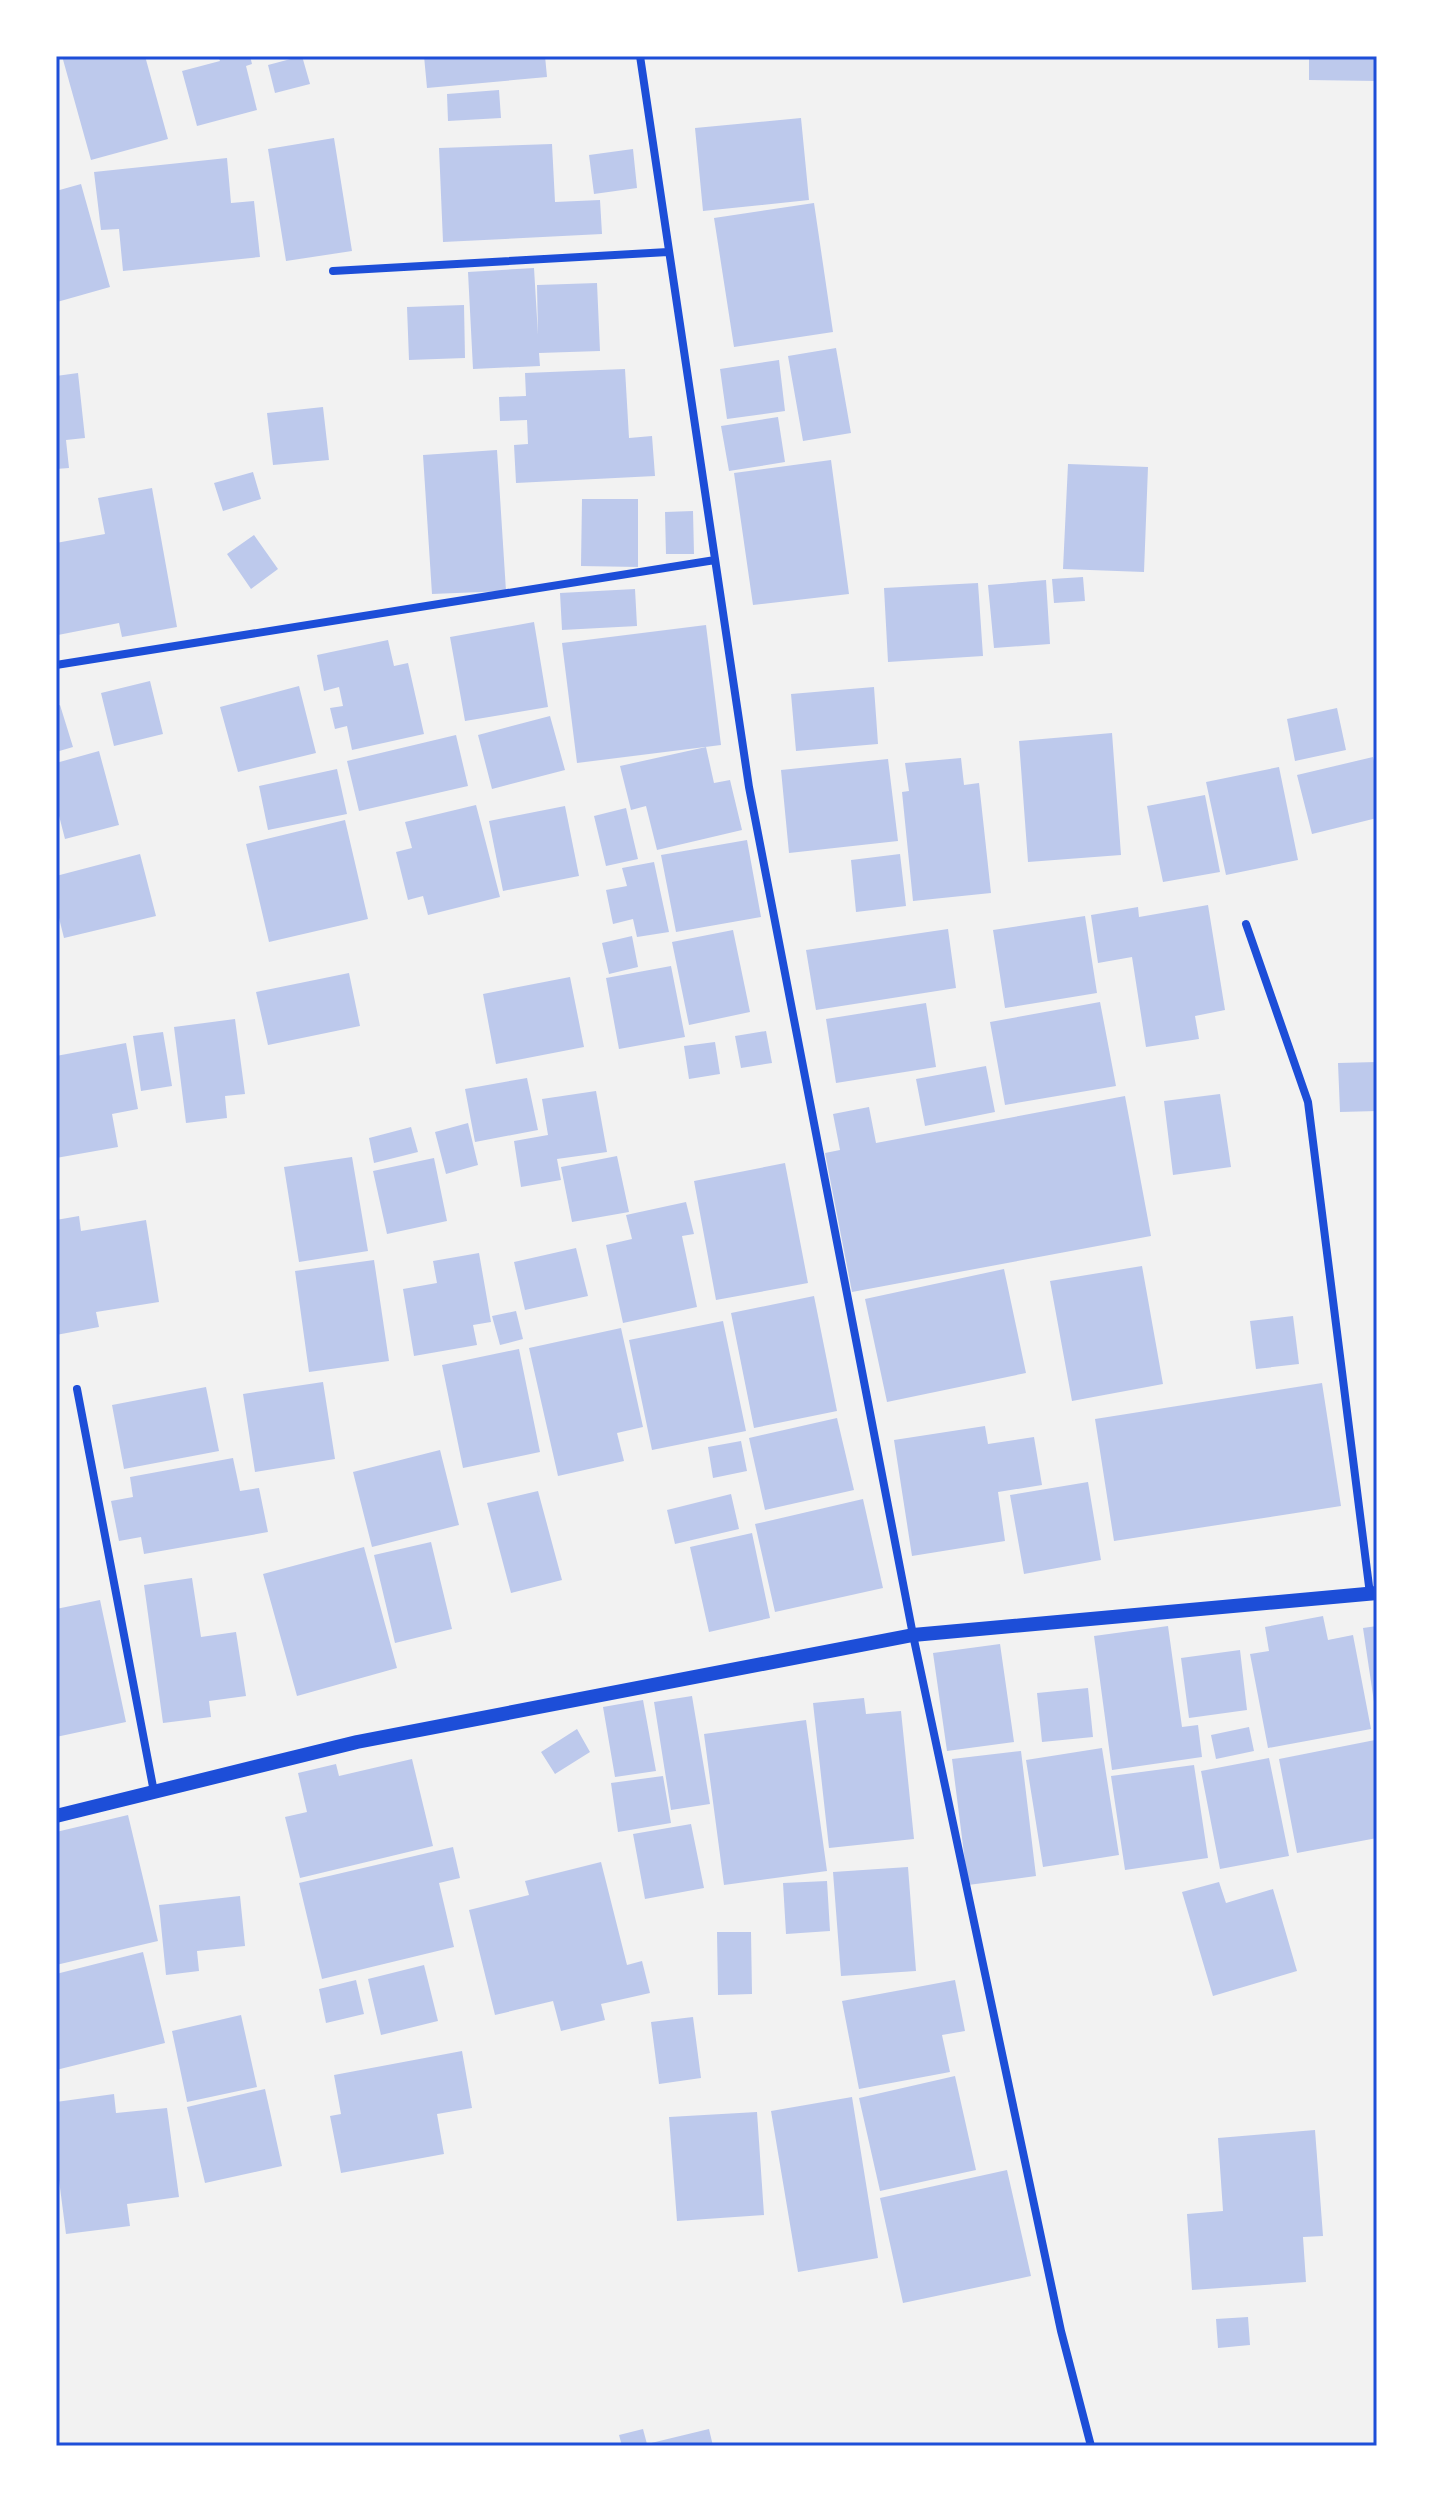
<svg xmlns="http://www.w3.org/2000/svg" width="1433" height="2502" viewBox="0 0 1433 2502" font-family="Poppins,sans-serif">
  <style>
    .building { fill: #bdc9ec }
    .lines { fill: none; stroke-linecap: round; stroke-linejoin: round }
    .minor { stroke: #1d4ed8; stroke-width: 8 }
    .tertiary { stroke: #1d4ed8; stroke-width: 14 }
    .neatline { fill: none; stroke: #1d4ed8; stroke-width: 3 }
  </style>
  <rect width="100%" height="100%" fill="#f2f2f2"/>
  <path class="building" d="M62,56H145L168,139L91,160Z
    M218,56H250L252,64L246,66L257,110L197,126L182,71L220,61Z
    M302,56L310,84L275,93L268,65Z
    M424,56H545L547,77L427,88Z
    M1309,56H1377V81L1309,80Z
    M499,90L501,118L448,121L447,94Z
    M801,118L809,200L703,211L695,128Z
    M334,138L352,251L286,261L268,149Z
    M552,144L555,202L600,200L602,234L443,242L439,148Z
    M633,149L637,188L594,194L589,155Z
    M227,158L231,203L254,201L260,257L123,271L119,229L101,230L94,172Z
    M81,184L110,287L57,302L56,191Z
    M814,203L833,332L734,347L714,218Z
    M534,268L538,335L537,285L597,283L600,351L539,353L540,366L473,369L468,272Z
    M464,305L465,358L409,360L407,307Z
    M836,348L851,433L803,441L788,356Z
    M779,360L785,411L727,419L720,369Z
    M625,369L629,438L652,436L655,476L516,483L514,445L528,444L527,420L500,421L499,397L526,396L525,373Z
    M78,373L85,438L66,440L69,468L56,469V376Z
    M323,407L329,460L273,465L267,413Z
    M778,417L785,462L729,471L721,426Z
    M497,450L506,591L432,594L423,455Z
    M831,460L849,594L753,605L734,473Z
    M1068,464L1148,467L1144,572L1063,569Z
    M253,472L261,499L223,511L214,483Z
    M152,488L177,627L122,637L119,623L58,635L56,621V543L105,534L98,498Z
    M582,499H638V567L581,566Z
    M693,511L694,554H666L665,512Z
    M254,535L278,569L251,589L227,554Z
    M1083,577L1085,601L1054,603L1052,579Z
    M1046,580L1050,644L994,648L988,585Z
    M978,583L983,656L888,662L884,588Z
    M635,589L637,626L562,630L560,593Z
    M534,622L548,707L465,721L450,637Z
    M706,625L721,745L577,763L562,643Z
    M388,640L394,666L408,663L424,734L352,750L347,726L335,729L330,708L343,706L339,687L324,691L317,655Z
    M150,681L163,734L114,746L101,693Z
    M299,686L316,753L238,772L220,707Z
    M874,687L878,744L796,751L791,694Z
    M60,705L73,747L56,752V706Z
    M1337,708L1346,750L1295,761L1287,719Z
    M550,716L565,770L492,789L478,735Z
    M1112,733L1121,855L1028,862L1019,741Z
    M456,735L468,786L359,811L347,761Z
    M706,747L714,783L730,780L742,830L657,850L646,806L631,810L620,766Z
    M99,751L119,825L65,839L56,804V763Z
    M1373,757L1377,773V818L1312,834L1297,775Z
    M961,758L964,785L979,783L991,893L913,901L902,792L909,791L905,763Z
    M888,759L898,841L789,853L781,770Z
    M1279,767L1298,860L1226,875L1206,782Z
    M337,769L347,814L268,830L259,786Z
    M1205,795L1220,872L1163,882L1147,806Z
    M476,805L500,897L428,915L423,896L408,900L396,852L412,848L405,822Z
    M565,806L579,876L503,891L489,821Z
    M626,808L638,859L606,866L594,816Z
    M345,820L368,919L269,942L246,844Z
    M747,840L761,917L676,932L661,855Z
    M140,854L156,916L64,938L56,906V876Z
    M900,854L906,906L856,912L851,860Z
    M654,862L669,932L637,937L633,919L613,924L606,890L627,886L622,868Z
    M1208,905L1225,1010L1195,1016L1199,1039L1146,1047L1132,957L1098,963L1091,915L1138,907L1139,917Z
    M1085,916L1097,993L1005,1008L993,930Z
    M948,929L956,988L816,1010L806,950Z
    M733,930L750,1012L689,1025L672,942Z
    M632,936L638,967L609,974L602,943Z
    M671,966L685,1037L619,1049L606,978Z
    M349,973L360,1026L268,1045L256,992Z
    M570,977L584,1047L496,1064L483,994Z
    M1100,1002L1116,1086L1005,1105L990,1022Z
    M926,1003L936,1067L836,1083L826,1019Z
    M235,1019L245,1094L225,1096L227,1118L186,1123L174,1027Z
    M766,1031L772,1063L741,1068L735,1036Z
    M163,1032L172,1086L141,1091L133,1036Z
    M715,1042L720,1074L689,1079L684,1046Z
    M126,1043L138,1109L112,1114L118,1147L56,1158V1056Z
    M1377,1062V1111L1340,1112L1338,1063Z
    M986,1066L995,1112L925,1126L916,1079Z
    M527,1078L538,1130L475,1142L465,1089Z
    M596,1091L607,1152L557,1159L561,1180L521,1187L514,1141L548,1135L542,1099Z
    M1220,1094L1231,1167L1173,1175L1164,1101Z
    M1125,1096L1151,1236L852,1292L825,1153L840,1150L833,1114L869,1107L876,1143Z
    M468,1123L478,1165L446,1174L435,1132Z
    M411,1127L418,1152L374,1163L369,1138Z
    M617,1156L629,1212L572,1222L561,1167Z
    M352,1157L368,1251L299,1262L284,1167Z
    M434,1158L447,1221L387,1234L373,1171Z
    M785,1163L808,1283L716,1300L694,1181Z
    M686,1202L694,1234L682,1236L697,1307L623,1323L606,1245L632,1239L626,1215Z
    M79,1216L81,1231L146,1220L159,1302L96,1312L99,1327L56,1335V1220Z
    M576,1248L588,1296L525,1310L514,1262Z
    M479,1253L491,1322L473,1325L477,1345L414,1356L403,1289L437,1283L433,1261Z
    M374,1260L389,1361L309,1372L295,1271Z
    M1142,1266L1163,1384L1072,1401L1050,1281Z
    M1004,1269L1026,1373L887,1402L865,1299Z
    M814,1296L837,1411L754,1428L731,1313Z
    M516,1311L523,1339L500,1345L492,1316Z
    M1293,1316L1299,1364L1256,1369L1250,1321Z
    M723,1321L746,1431L652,1450L629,1340Z
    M621,1328L643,1427L617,1433L624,1461L558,1476L529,1348Z
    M519,1349L540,1452L463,1468L442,1365Z
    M323,1382L335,1459L255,1472L243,1394Z
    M1322,1383L1341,1506L1114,1541L1095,1419Z
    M206,1387L219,1451L124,1469L112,1405Z
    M837,1418L854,1490L765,1510L749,1438Z
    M985,1426L988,1444L1034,1437L1042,1485L998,1492L1005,1541L912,1556L894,1440Z
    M741,1441L747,1471L713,1478L708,1447Z
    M440,1450L459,1525L372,1547L353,1472Z
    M233,1458L240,1491L259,1488L268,1532L144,1554L141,1537L119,1541L111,1501L133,1497L130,1477Z
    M1088,1482L1101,1560L1024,1574L1010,1495Z
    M538,1491L562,1580L511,1593L487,1503Z
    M731,1494L739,1529L675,1544L667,1510Z
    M863,1499L883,1588L775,1612L755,1524Z
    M752,1533L770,1618L709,1632L690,1547Z
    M431,1542L452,1629L395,1643L374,1555Z
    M364,1547L397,1668L297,1696L263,1574Z
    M192,1578L201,1637L236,1632L246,1696L209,1701L211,1717L163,1723L144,1585Z
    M100,1600L126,1722L56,1737V1609Z
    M1323,1616L1328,1640L1353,1635L1371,1729L1268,1748L1250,1654L1269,1651L1265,1627Z
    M1168,1626L1182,1727L1198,1725L1202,1757L1112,1770L1094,1636Z
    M1377,1626V1701L1374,1702L1363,1628Z
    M1000,1644L1014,1742L947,1751L933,1653Z
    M1240,1650L1247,1710L1189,1718L1181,1658Z
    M1088,1688L1093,1737L1042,1742L1037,1693Z
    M692,1696L710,1804L671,1810L654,1702Z
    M864,1698L866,1714L901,1711L914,1839L829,1848L813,1703Z
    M643,1700L656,1771L615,1777L603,1707Z
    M806,1720L827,1871L724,1885L704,1734Z
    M1249,1727L1254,1751L1216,1759L1211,1735Z
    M577,1729L590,1752L555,1774L541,1752Z
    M1375,1740L1377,1751V1838L1297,1853L1279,1759Z
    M1102,1748L1119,1855L1043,1867L1026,1760Z
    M1021,1751L1036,1876L968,1885L952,1759Z
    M1269,1758L1289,1856L1220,1869L1201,1771Z
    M412,1759L433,1846L300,1878L285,1817L307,1812L298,1773L336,1764L339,1776Z
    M1194,1765L1208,1858L1125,1870L1111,1776Z
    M663,1776L671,1823L618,1832L611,1783Z
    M128,1815L158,1941L56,1965V1832Z
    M691,1824L704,1888L645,1899L633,1834Z
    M453,1847L460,1878L439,1883L454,1947L322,1979L299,1883Z
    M601,1862L627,1965L642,1961L650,1993L601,2004L605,2020L561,2031L553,2001L495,2015L469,1910L529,1895L525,1881Z
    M908,1867L916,1971L841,1976L833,1872Z
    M827,1881L830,1931L786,1934L783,1883Z
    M1219,1882L1226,1903L1273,1889L1297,1971L1213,1996L1182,1892Z
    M240,1896L245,1946L197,1951L199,1971L166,1975L159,1905Z
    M717,1932H751L752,1994L718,1995Z
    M143,1952L165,2043L56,2070V1974Z
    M424,1965L438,2021L381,2035L368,1979Z
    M356,1980L364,2014L326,2023L319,1989Z
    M955,1980L965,2031L942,2035L950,2072L859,2089L842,2001Z
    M241,2015L257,2087L187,2102L172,2031Z
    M693,2017L701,2078L659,2084L651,2022Z
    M462,2051L472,2108L437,2114L444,2154L341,2173L330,2116L341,2114L334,2075Z
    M955,2076L976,2170L880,2191L859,2098Z
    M265,2089L282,2166L205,2183L187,2107Z
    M114,2094L116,2113L167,2108L179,2197L127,2204L130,2226L66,2234L56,2157V2102Z
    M852,2097L878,2258L798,2272L771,2111Z
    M757,2112L764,2215L677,2221L669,2117Z
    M1315,2130L1323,2236L1303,2237L1306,2282L1192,2290L1187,2214L1223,2211L1218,2138Z
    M1007,2170L1031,2276L903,2303L880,2198Z
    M1248,2317L1250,2345L1218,2348L1216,2319Z
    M643,2429L647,2444L709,2429L713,2446H622L619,2435Z"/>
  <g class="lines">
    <path class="minor" d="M640,56L749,787L913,1635L1061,2331L1091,2446
      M333,271L668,252
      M56,665L715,560
      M1246,924L1308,1102L1370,1594
      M77,1389L154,1792"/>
    <path class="tertiary" d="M56,1816L357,1742L913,1635L1377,1593"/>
  </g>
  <rect width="1433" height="2502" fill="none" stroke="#ffffff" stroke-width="116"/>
  <rect x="58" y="58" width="1317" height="2386" class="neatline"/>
</svg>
